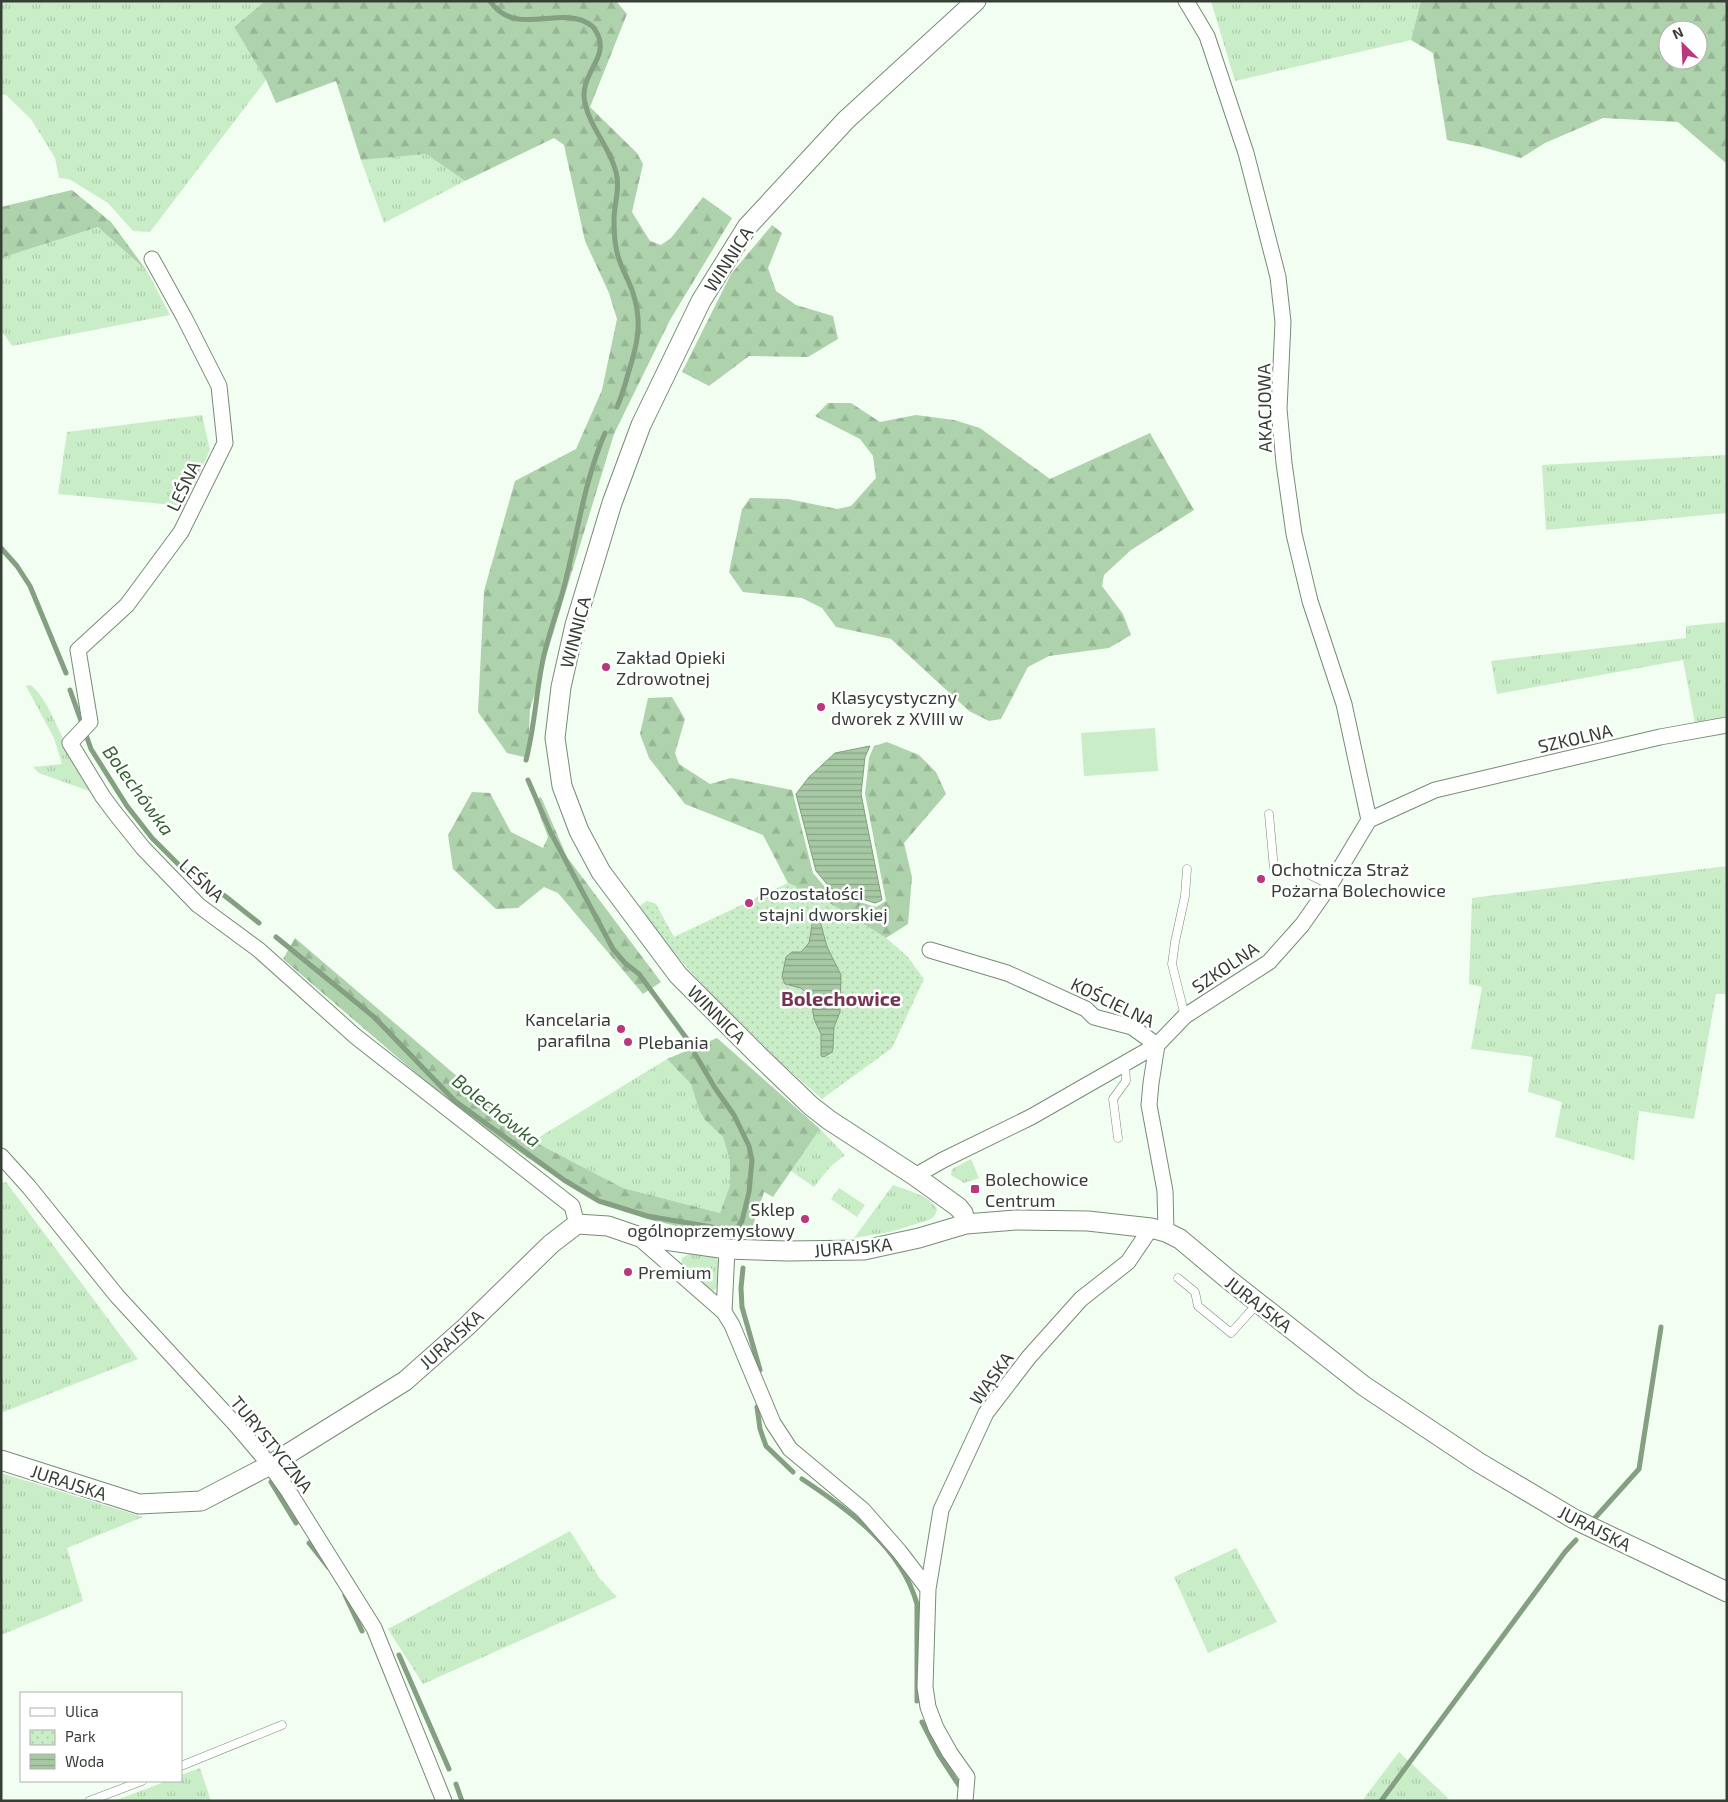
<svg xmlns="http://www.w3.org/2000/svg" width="1728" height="1802" viewBox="0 0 1728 1802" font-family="'Exo 2',sans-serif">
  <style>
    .grass { fill: url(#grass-tufts) }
    .forest { fill: url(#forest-firs); fill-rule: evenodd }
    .park { fill: url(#park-dots) }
    .garden { fill: #c9edc6 }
    .water { fill: url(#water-rules); stroke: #849f82 }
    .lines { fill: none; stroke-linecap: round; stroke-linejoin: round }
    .stream { stroke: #849f82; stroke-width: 5 }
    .service-casing { stroke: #798b78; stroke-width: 9 }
    .minor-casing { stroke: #798b78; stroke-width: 17 }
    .tertiary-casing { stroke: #798b78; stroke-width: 21 }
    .service { stroke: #fff; stroke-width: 8 }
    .minor { stroke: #fff; stroke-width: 15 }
    .tertiary { stroke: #fff; stroke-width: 19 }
    .poi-dot { fill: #bb367b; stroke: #fff; stroke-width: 2 }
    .labels { text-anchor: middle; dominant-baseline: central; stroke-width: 5; stroke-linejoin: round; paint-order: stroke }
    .street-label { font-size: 18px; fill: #363e35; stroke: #fff }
    .poi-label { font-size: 18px; fill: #363e35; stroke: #fff; text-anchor: start }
    .water-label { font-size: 19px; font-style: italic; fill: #336431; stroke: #fff }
    .quarter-label { font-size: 20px; font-weight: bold; fill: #763453; stroke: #fff }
  </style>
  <defs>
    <pattern id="grass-tufts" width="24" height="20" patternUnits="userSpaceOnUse" patternTransform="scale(1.25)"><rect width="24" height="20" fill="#c9edc6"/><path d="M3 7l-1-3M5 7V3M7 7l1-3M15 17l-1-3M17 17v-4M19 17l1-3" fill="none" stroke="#adccab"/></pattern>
    <pattern id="forest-firs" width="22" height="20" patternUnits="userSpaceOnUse" patternTransform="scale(1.25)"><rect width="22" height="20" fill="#aed2ab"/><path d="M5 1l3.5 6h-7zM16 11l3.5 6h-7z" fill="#96b594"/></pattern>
    <pattern id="park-dots" width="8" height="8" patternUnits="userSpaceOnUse" patternTransform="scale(1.25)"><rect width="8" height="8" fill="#c9edc6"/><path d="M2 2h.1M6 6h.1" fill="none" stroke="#adccab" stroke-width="1.8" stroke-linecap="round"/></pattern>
    <pattern id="water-rules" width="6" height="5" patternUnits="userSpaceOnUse" patternTransform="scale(1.25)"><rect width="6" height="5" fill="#a6c9a3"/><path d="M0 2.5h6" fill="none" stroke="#88a586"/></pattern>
  </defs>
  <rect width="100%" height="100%" fill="#f2fef1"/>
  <path class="grass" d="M1,1H265L234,27L266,80L150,232L133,231L108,203L69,179L59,178L55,158L31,119L6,95L1,94Z
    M1211,1H1421L1411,40L1235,81Z
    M426,154L465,181L384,223L361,160Z
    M98,227L147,271L170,315L12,346L1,330V258Z
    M202,415L210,450L184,506L58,494L67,432Z
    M1727,455V513L1546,530L1542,465Z
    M1727,622V717L1695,723L1683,660L1497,694L1491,661L1686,638V626Z
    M30,685C46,694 63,741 72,758C78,770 85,781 92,792L39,773L33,767L62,764L54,738L26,686Z
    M1727,866V994H1716L1694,1119L1639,1111L1634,1160L1555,1137L1562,1102L1528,1092L1533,1057L1471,1049L1482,987L1469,984L1472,898Z
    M667,1059L691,1084L699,1110L705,1120L723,1137L730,1161V1185L720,1213L623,1188L533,1141Z
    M820,1129L845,1155L830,1167L814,1187L791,1171Z
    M971,1159L979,1178L964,1183L951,1175L952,1169Z
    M6,1182L138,1359L1,1413V1184Z
    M893,1185C904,1189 934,1197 937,1210L934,1217L929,1220L890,1232L854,1238Z
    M839,1188L865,1205L857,1217L831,1199Z
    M689,1254L716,1257C721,1266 721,1281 716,1289L710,1292L681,1266L682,1258Z
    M1,1473L143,1517L67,1548L83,1601L1,1635Z
    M570,1531L600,1579L617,1597L423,1684L388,1629Z
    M1236,1548L1277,1622L1208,1653L1174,1577Z
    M1399,1752L1448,1798L1446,1801H1362Z
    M200,1768L211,1801H114L167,1781H181V1775Z"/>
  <path class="forest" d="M265,1H616L627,14L590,107L637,153L643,164L632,212L650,241L661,245L671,238L703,197L732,218L670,320L614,434L530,709L528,758L507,753L478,712L484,591L515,481L576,449L602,390L617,319L609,293L585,241L564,145L554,138L465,181L426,154L361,160L336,81L276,103L266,80L234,27Z
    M1421,1H1727V164L1678,122L1603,118L1545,143L1521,158L1482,147L1447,140L1433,53L1411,40ZM1668,30H1698V60H1668Z
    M72,190L111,222L147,271L98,227L1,258V207Z
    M772,225L782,233L768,268L776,291L796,305L833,316L838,339L808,357L749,356L709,386L682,372L731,274Z
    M828,403H851L880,422L916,415L954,420L980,428L1050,479L1150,433L1194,510L1131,550L1104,575L1102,586L1123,614L1131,635L1109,648L1049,656L1028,667L1001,719L989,721L969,711L891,639L836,627L822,608L802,598L743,592L729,572L742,509L750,498L788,499L837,509L851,506L876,478L873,456L860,439L815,416Z
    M672,697L685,719L675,753L679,764L710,784L731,778L792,790L813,873L830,893L876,907L886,901L865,794L869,758L874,746L887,742L919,755L936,772L946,794L904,843L912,877L908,924L886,938L821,898L788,883L763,835L685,804L649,758L640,734L648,698Z
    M472,792L490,793L511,832L543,848L548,837L534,800L541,797L567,857L661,982L643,994L558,893L544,887L518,908L496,909L453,869L448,835Z
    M295,938L533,1141L623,1188L720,1213L730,1185V1161L723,1137L705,1120L699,1110L691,1084L667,1059L717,1038L820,1129L773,1197L764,1192L750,1235L710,1234L647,1219L565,1183L466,1116L283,959Z"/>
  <path class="park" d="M788,883L821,898L886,938L907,956L924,979L892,1048L822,1099C755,1042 693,978 638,910L641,905L647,901L656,904L674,937Z"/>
  <path class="garden" d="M1155,728L1158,771L1084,776L1081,733Z"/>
  <path class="water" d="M870,746L865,757L861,794L882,900L875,903L831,889L816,871L796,794L809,777L835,753Z
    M816,916L819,917L827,947L841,975L840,1012L834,1027L833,1049L832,1052L824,1057L821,1056V1034L814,1019L811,998L801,988L785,984L782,977L786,957L792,952H801L809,943L813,918Z"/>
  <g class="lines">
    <path class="stream" d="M490,1C517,40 562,2 592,26C595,28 596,32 598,35C609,58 578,76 585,103C590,128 610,147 616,172C620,187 615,202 614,217C614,227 614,238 616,247C618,264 628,277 633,293C643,323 637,346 628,374C625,385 622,396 617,407
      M1,548L17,566L30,586L66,673
      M70,690L91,749L127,806L152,838L195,881L225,896L259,923
      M526,760C535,726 536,690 544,655C550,629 560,605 566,579C578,530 585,479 605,433
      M528,780L551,833L613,949L625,963L639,974L687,1039
      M276,937L374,1017L455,1101L564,1180L599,1201L647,1216L735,1231V1236
      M695,1054L715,1088L734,1115L749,1146L752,1160L749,1192L742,1221L735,1231
      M743,1268L741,1288L742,1307L760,1370
      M757,1407L760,1429L766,1446L793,1472
      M802,1479C849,1510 901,1547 917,1604V1701
      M271,1482L296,1523
      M1594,1519L1639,1469L1661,1327
      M309,1543L329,1568
      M345,1595L362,1631
      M399,1655L449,1769
      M922,1722L939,1755L960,1787
      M456,1784L462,1801
      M1381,1801L1565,1552L1576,1540"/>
    <g class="service-casing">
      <path id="service" d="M1269,814L1274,869L1302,871L1330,885
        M1185,1016L1172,964L1175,942L1185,896L1187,869
        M1118,1138L1113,1099L1126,1081L1125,1063
        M1178,1278L1195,1292L1198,1306L1231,1333L1258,1303
        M181,1766L282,1725
        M89,1801L142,1781"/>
    </g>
    <g class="minor-casing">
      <path id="minor" d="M1186,1L1207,36L1246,153L1278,277L1283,322L1279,409L1284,463L1294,534L1310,601L1344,704L1369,820
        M152,259L184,317L219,386L225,443L181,532L127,605L78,650L90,722L70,743L103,797L115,813L143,848L198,905L259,950L355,1036L572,1206L577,1224
        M930,950L1007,973L1086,1009L1094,1017L1132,1027L1157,1045
        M1157,1045L1151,1083L1149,1105L1165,1191L1166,1232
        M1,1156L29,1187L117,1296L236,1425L270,1465L289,1492L374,1628L444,1801
        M915,1176L943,1160L1031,1117L1157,1045L1185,1016L1269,962L1302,925L1330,885L1369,820L1435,790L1660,737L1727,725
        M637,1236L724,1312
        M727,1249L724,1312L732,1325L773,1423L790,1449L863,1510L899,1551L928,1589L925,1687L928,1707L936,1728L950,1753L967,1777L965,1801
        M928,1589L941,1510L986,1413L1029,1357L1081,1299L1128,1262L1151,1228"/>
    </g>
    <g class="tertiary-casing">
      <path id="tertiary" d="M966,1224L963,1213L958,1207L915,1176L829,1120L811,1106L759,1056L678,975L601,872L579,831L562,786L555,738L561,687L575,625L612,503L641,425L701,301L747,227L846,120L976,1
        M1,1460L139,1504L201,1501L270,1465L405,1381L466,1327L551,1244L577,1224L608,1226L637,1236L727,1249L787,1251L864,1250L919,1238L966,1224L1016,1220L1088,1221L1151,1228L1166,1232L1180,1239L1229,1280L1364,1386L1478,1462L1574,1519L1727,1592"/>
    </g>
    <use href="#service" class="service"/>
    <use href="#minor" class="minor"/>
    <use href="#tertiary" class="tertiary"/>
  </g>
  <g class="poi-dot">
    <circle cx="606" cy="667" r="5"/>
    <circle cx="821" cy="707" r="5"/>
    <circle cx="1261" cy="879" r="5"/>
    <circle cx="749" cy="903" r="5"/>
    <circle cx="621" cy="1029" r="5"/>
    <circle cx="628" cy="1042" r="5"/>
    <rect x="970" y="1184" width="10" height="10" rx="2.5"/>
    <circle cx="805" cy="1219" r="5"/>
    <circle cx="628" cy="1272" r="5"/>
  </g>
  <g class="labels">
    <g class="street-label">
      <text transform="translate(728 259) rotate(-57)">WINNICA</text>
      <text transform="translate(1264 408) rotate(-91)">AKACJOWA</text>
      <text transform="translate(183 486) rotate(-64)">LEŚNA</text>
      <text transform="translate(575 632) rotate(-75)">WINNICA</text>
      <text transform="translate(1575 738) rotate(-13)">SZKOLNA</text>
      <text transform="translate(202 880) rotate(43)">LEŚNA</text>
      <text transform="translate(1225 967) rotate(-34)">SZKOLNA</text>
      <text transform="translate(1113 1002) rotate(26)">KOŚCIELNA</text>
      <text transform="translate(717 1014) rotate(45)">WINNICA</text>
      <text transform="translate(853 1247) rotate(-5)">JURAJSKA</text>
      <text transform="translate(1259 1304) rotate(38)">JURAJSKA</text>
      <text transform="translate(451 1339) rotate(-42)">JURAJSKA</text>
      <text transform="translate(991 1378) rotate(-54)">WĄSKA</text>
      <text transform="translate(272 1444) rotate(51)">TURYSTYCZNA</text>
      <text transform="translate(69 1482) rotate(18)">JURAJSKA</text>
      <text transform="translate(1595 1528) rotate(27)">JURAJSKA</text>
    </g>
    <g class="poi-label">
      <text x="616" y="657">Zakład Opieki<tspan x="616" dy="21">Zdrowotnej</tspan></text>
      <text x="831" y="697">Klasycystyczny<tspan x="831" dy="21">dworek z XVIII w</tspan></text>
      <text x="1271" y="869">Ochotnicza Straż<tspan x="1271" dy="21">Pożarna Bolechowice</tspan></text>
      <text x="759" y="893">Pozostałości<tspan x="759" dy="21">stajni dworskiej</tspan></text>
      <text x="611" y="1019" text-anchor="end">Kancelaria<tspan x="611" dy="21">parafilna</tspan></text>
      <text x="638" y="1042">Plebania</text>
      <text x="985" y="1179">Bolechowice<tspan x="985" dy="21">Centrum</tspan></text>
      <text x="795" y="1209" text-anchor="end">Sklep<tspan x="795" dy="21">ogólnoprzemysłowy</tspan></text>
      <text x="638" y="1272">Premium</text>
    </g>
    <g class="water-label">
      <text transform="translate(139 790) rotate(54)">Bolechówka</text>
      <text transform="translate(497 1110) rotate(38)">Bolechówka</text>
    </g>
    <g class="quarter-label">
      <text x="841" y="998">Bolechowice</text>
    </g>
  </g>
  <rect width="1728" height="1802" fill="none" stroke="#363e35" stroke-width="5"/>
  <rect x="20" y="1692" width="162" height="90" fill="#ffffff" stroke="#afb2ae"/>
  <rect x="30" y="1708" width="25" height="8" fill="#ffffff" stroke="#afb2ae"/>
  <text x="65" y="1717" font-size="15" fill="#363e35">Ulica</text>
  <rect x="30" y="1730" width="25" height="15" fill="url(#park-dots)" stroke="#afb2ae"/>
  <text x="65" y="1742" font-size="15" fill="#363e35">Park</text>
  <rect x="30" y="1754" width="25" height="15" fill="url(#water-rules)" stroke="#afb2ae"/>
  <text x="65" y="1767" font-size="15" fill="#363e35">Woda</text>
  <g transform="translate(1683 45) rotate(336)"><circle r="24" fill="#ffffff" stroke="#afb2ae"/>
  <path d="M0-4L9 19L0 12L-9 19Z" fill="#bb367b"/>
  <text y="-8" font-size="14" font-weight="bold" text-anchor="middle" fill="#363e35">N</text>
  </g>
</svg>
